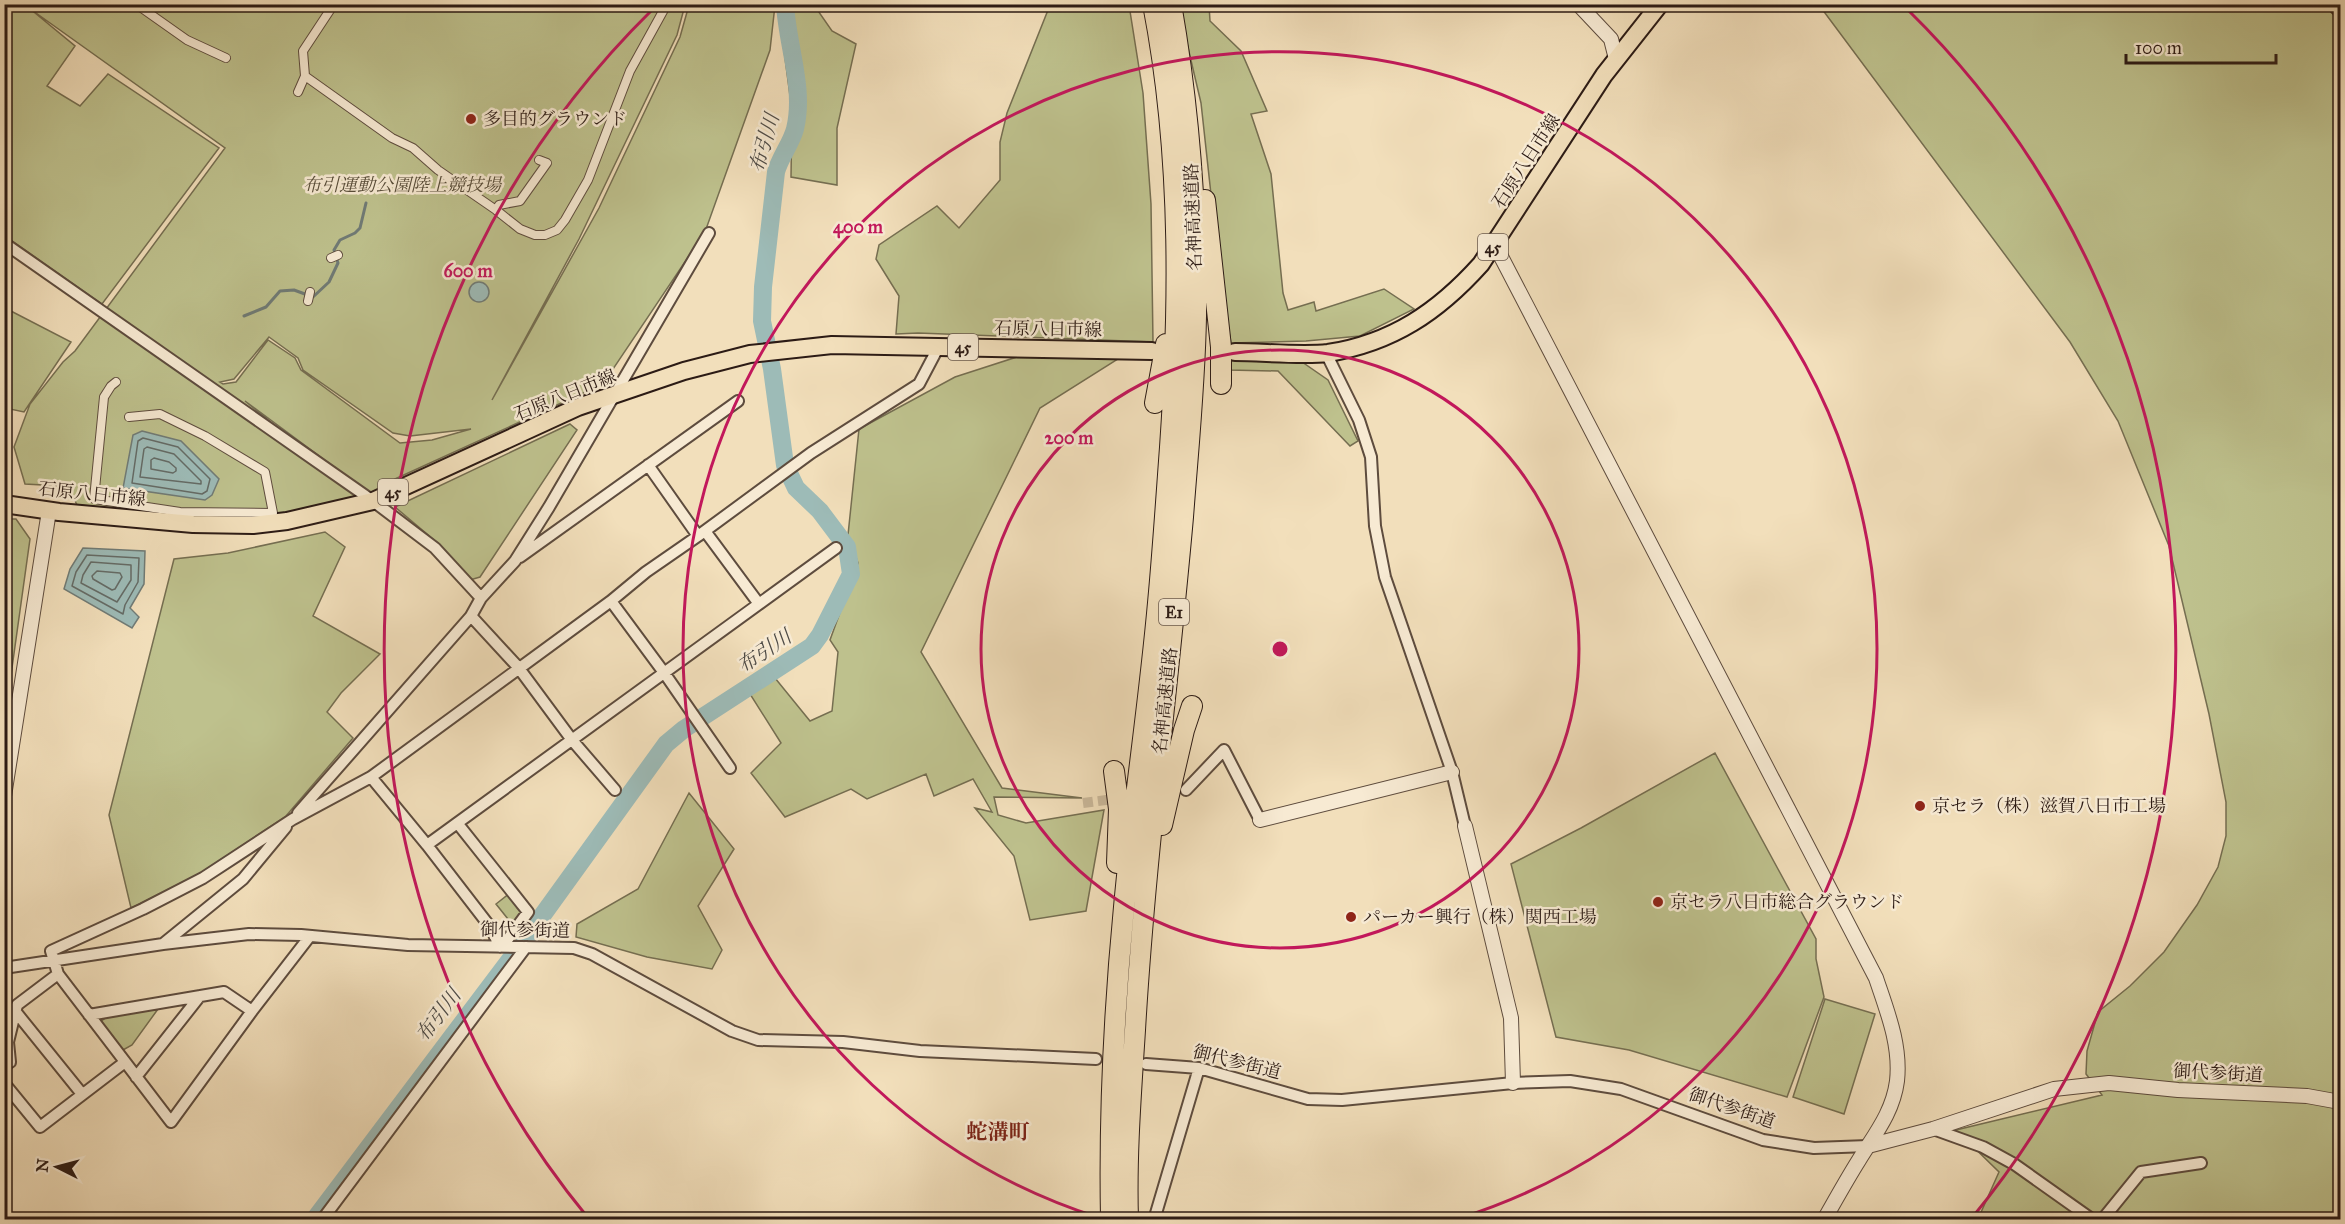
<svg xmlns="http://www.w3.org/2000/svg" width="2345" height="1224" viewBox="0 0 2345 1224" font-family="'IM FELL Great Primer','Noto Serif JP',serif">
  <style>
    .green { fill: #bec18d; stroke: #756e51; stroke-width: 1.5; fill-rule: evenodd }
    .water { fill: #9dbbb7; stroke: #707b76; stroke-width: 1.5 }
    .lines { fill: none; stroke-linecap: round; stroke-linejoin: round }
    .shore { stroke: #646b66; stroke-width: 1.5 }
    .stream { stroke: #707b76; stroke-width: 3 }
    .river { stroke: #9dbbb7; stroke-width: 18 }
    .minor-tunnel { stroke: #cab89a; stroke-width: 10; stroke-dasharray: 10 5; stroke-linecap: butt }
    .pedestrian-casing { stroke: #5e4c3e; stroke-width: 10 }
    .minor-casing { stroke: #5e4c3e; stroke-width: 14 }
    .tertiary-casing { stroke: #5e4c3e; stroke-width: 16 }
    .primary-casing { stroke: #2c1b15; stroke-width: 20 }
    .motorway-casing { stroke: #2c1b15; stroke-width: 22 }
    .pedestrian { stroke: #f7ead3; stroke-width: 8 }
    .minor { stroke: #f7ead3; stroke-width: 10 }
    .tertiary { stroke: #f7ead3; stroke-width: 14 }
    .primary { stroke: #f2dfbb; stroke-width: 16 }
    .motorway { stroke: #f2dfbb; stroke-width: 20 }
    .ring { fill: none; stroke: #c2185b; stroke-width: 3 }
    .poi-dot { fill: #8f2418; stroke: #f7ead3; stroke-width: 2 }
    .labels { text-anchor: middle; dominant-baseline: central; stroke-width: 5; stroke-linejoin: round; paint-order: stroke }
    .shield { fill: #f7ead3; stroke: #69594e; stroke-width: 1.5 }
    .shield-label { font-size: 16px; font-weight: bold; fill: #2c1b15 }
    .poi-label { font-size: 18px; fill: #2c1b15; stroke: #f7ead3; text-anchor: start }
    .street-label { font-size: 18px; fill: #2c1b15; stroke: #f7ead3 }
    .park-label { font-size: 18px; font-style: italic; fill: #584d39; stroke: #f7ead3 }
    .water-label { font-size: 20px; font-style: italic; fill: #4e4b46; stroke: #f7ead3 }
    .quarter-label { font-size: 21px; font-weight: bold; fill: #7a1f14; stroke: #f7ead3 }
    .centre { fill: #c2185b; stroke: #f7ead3; stroke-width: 3 }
    .ring-label { font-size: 18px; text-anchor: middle; font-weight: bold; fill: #c2185b; stroke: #f7ead3; stroke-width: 5; stroke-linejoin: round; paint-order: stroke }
  </style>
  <rect width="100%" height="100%" fill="#f2dfbb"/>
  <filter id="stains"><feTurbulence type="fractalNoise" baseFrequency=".00333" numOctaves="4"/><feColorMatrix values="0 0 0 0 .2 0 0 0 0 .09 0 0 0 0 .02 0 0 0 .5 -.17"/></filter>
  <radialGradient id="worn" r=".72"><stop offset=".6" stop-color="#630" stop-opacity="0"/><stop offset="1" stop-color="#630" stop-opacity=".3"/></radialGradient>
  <path class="green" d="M5,5H685L677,35L579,239L492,400L599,208L680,37L689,5H775L770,50L705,232L603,384L395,479L372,495L245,401L360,496L287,514L228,519L77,505L71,492L62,489L61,486L25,484L14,447L30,404L63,362L75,351L225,148L29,8L75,46L47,86L80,106L108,74L219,148L102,304L5,236ZM269,337L298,358L303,370L393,433L410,436L471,429L432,440L400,443L301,370L295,358L268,340L236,382L223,384L220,382L234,379Z
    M778,5H814L832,31L856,44L837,128V185L791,177L792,111Z
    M1050,5H1129L1143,93L1151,204L1153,342L918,333L896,334L899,296L876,259L879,245L937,206L959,228L1000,180V142L1007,113Z
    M1178,5H1209L1210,21L1241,51L1267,111L1251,114L1271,174L1283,293L1288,310L1314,302L1316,311L1384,289L1414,309L1360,336L1306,341L1231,343L1222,295L1201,103Z
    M1819,5H2340V1219H1978L1999,1172L1956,1130L2102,1095L2086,1074L2087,1051L2098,1012L2130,986L2164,952L2197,905L2218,867L2226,836V802L2209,714L2169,546L2118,421L2070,342Z
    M7,309L71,342L24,412L5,408L4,314Z
    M1023,355L1118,359L1040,408L921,652L1002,788L1082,798L994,797L998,815L1026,823L1104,810L1086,911L1030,920L1014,856L975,808L992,812L973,779L934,796L926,774L867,799L851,789L785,817L751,773L781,743L750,694L775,678L810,721L832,711L838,652L830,640L858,563L848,535L859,429L955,377Z
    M1230,361L1302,362L1328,380L1358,441L1350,446L1278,371L1229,370Z
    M570,424L577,430L480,577L470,580L440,545L395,507Z
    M5,519H16L30,539L5,718Z
    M325,532L345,547L313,616L380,654L341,693L327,712L353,738L286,816L201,873L131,908L109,815L174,559L228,553Z
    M1715,753L1816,939V959L1824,997L1787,1097L1629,1050L1556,1037L1511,864L1581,828Z
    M689,793L734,849L698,906L722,950L712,969L647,957L576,937L577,924L638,889Z
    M510,893L521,906V913L512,924L496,904Z
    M1825,999L1875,1014L1844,1114L1793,1097Z
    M158,1009L132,1045L123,1050L100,1022L107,1017Z"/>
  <path class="water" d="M469 292a10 10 0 1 1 20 0a10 10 0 1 1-20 0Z
    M142,431L181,441L219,479L212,495L205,500L123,488L133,435Z
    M83,548L145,551L144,584L130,608L139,617L132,628L64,589L70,569Z"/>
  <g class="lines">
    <path class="shore" d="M143,438L178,447L210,479L207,491L202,494L132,483L138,441Z
      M147,447L174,454L201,481V484L140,477L144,449Z
      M154,458L169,462L176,468V471L173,473L151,469V460Z
      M87,555L139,558L138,582L125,605L123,614L72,586L76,572Z
      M91,562L131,565V580L117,602L81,583L83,575Z
      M97,571L120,573L122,577L115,589L112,590L93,579L92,576Z"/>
    <path class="stream" d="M244,316L266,307L280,291L294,290L313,297L329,282L338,263L334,250L340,240L355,233L360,228L366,203"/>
    <path class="river" d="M314,1220L521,945L666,744L684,729L812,646L820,635L851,574L847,547L820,511L796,488L785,465L772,369L762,321L763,287L776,172C780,157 791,144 795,129C805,88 787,45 785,4"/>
    <path class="minor-tunnel" d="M1083,803L1122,798"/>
    <g class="pedestrian-casing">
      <path id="pedestrian" d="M136,4L187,40L226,58
        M305,76L392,138L413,148L438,170L496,210L520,229L535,235H545L557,230L565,220L588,180L630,71L667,4
        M298,92L305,76L303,51L334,4
        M496,210L499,205L520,201L547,163L539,160
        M331,258L338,255
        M308,301L310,292
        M116,382L111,386L104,397L94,499L180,512L273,513L265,472L205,436L160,414L129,417"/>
    </g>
    <g class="minor-casing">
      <path id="minor" d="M4,243L373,501L435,548L481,598
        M1326,353L1359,420L1371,457L1375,526L1385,577L1452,772L1465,826
        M648,465L698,536
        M705,531L759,604
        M520,557L738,401
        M611,601L665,674L730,768
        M471,616L518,667L572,740L615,790
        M371,777L427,845L491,928L500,947L505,943L528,912L458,824
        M1186,790L1224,750L1260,820
        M298,813L471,616L481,598L515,561L549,507L709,233
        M427,845L836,548
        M310,936L252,1011L171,1122L58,974L51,951L143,909L203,878L293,819L371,777L611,601L646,572L698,536L811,453L919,384L939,346
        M163,944L243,879L286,827
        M4,968L163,944L249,934L301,935L408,945L574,948L592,954L732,1031L758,1040L843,1042L920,1051L1096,1059
        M15,1011L82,1094
        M89,1015L224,992L252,1011
        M1146,1064L1199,1068L1308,1099L1342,1100L1513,1083L1570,1081L1621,1089L1763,1140L1814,1148L1868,1146
        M4,1066L10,1062L8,1042L17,1005L58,974
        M136,1077L200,996
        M4,1083L40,1127L125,1062
        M1933,1129L1983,1147L2014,1164L2093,1220
        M322,1220L526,947
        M1154,1220L1199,1068
        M2102,1220L2141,1172L2201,1163"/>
    </g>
    <g class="tertiary-casing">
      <path id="tertiary" d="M1578,4L1611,39L1616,59
        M1495,245L1876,978C1887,1011 1901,1045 1897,1081C1893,1112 1875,1134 1859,1160C1847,1179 1836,1199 1824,1220
        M4,796L49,511
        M1260,820L1452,772
        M1465,826L1511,1018L1513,1083
        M1868,1146L1933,1129L2054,1089L2109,1083L2178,1090L2307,1096L2340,1102"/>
    </g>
    <g class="primary-casing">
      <path id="primary" d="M2336,4L2340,8
        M1235,352C1262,352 1302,356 1328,353C1392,343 1438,312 1481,264L1604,75L1660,4
        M4,504L59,512L193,524L253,525L287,521L373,501L578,407L684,371L750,354L832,345L1152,351"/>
    </g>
    <g class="motorway-casing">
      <path id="motorway" d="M1205,200L1221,347V384
        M1155,403L1166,344
        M1114,771L1119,809L1117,863
        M1162,825L1184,730L1192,706
        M1111,1220C1109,1116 1114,1011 1124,907C1133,806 1149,705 1158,603C1162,560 1165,517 1168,475C1180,319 1183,159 1153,4
        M1128,1220C1126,1156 1131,1093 1135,1030C1145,858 1168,688 1183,517C1188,450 1195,383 1196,316C1197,211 1189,107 1171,4"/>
    </g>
    <use href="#pedestrian" class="pedestrian"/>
    <use href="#minor" class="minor"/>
    <use href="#tertiary" class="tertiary"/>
    <use href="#primary" class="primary"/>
    <use href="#motorway" class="motorway"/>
  </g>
  <g class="ring">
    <circle cx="1280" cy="649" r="299"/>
    <path d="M1100 1218A597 597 0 1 1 1460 1218"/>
    <path d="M589 1219A896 896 0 0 1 652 10M1908 10A896 896 0 0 1 1971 1219"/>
  </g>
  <g class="poi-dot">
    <circle cx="471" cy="119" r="6"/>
    <circle cx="1920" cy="806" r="6"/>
    <circle cx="1658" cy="902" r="6"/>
    <circle cx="1351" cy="917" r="6"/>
  </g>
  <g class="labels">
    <g class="shield">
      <rect x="1478" y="234" width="30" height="26" rx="4.5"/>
      <rect x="948" y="334" width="30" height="26" rx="4.5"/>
      <rect x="378" y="479" width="30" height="26" rx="4.5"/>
      <rect x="1159" y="599" width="30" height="26" rx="4.5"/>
    </g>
    <g class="shield-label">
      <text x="1493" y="247">45</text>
      <text x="963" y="347">45</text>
      <text x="393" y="492">45</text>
      <text x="1174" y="612">E1</text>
    </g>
    <g class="poi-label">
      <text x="483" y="119">多目的グラウンド</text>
      <text x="1932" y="806">京セラ（株）滋賀八日市工場</text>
      <text x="1670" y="902">京セラ八日市総合グラウンド</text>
      <text x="1363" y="917">パーカー興行（株）関西工場</text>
    </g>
    <g class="street-label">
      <text transform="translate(1526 161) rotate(-57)">石原八日市線</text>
      <text transform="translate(1193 217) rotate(-92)">名神高速道路</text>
      <text transform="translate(1048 329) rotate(1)">石原八日市線</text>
      <text transform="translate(565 395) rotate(-22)">石原八日市線</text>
      <text transform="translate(92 494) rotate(6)">石原八日市線</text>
      <text transform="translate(1165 701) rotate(-84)">名神高速道路</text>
      <text transform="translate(525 930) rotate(1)">御代参街道</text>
      <text transform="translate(1237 1062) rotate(14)">御代参街道</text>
      <text transform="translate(2218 1073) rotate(3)">御代参街道</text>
      <text transform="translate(1732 1108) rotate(19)">御代参街道</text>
    </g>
    <g class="park-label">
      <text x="402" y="185">布引運動公園陸上競技場</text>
    </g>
    <g class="water-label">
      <text transform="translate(764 143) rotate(-74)">布引川</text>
      <text transform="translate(764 651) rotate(-34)">布引川</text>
      <text transform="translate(438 1015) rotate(-53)">布引川</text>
    </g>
    <g class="quarter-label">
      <text x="998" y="1132">蛇溝町</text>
    </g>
  </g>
  <circle cx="1280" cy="649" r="9" class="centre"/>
  <g class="ring-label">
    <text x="858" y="233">400 m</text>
    <text x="468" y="277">600 m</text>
    <text x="1069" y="444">200 m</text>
  </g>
  <rect width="2345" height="1224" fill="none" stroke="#f2dfbb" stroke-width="24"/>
  <rect x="6" y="6" width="2333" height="1212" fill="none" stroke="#2c1b15" stroke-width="3"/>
  <rect x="12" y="12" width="2321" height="1200" fill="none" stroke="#2c1b15" stroke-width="1.5"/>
  <g transform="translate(57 1167) rotate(276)" stroke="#f7ead3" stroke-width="4.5" paint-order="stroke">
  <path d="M0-4.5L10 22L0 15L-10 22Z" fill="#2c1b15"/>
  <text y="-9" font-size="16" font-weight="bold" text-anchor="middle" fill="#2c1b15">N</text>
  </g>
  <path d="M2126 54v9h150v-9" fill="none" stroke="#2c1b15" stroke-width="3"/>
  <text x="2135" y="54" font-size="18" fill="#2c1b15" stroke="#f7ead3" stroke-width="4.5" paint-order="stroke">100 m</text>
  <rect width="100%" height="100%" filter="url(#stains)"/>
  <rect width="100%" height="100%" fill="url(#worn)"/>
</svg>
